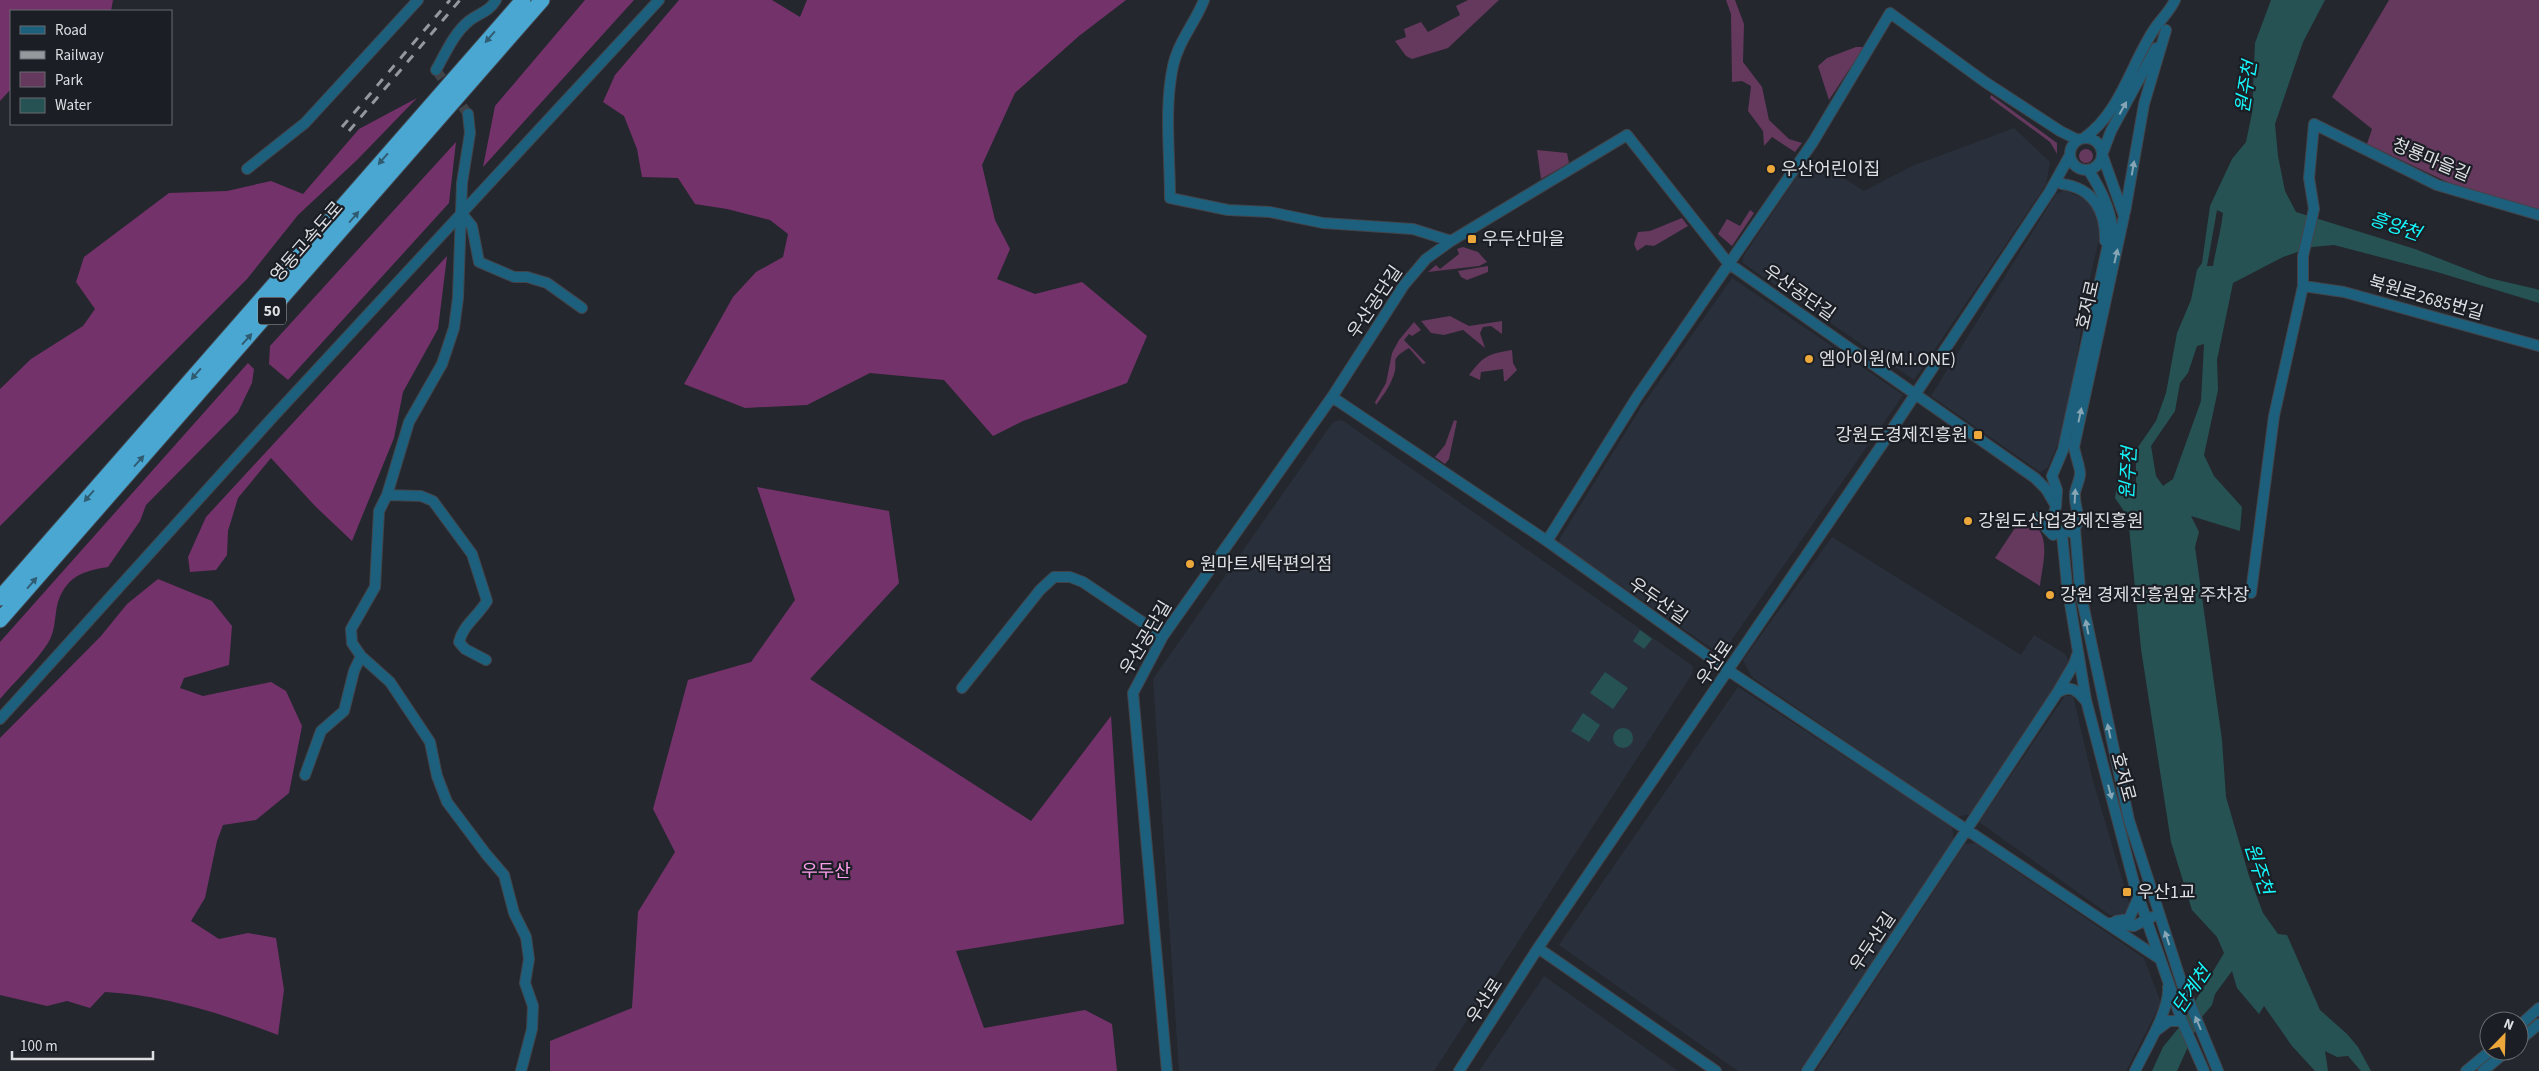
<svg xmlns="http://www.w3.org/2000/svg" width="2539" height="1071" viewBox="0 0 2539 1071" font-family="'Source Sans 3','Noto Sans KR',sans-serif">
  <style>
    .built { fill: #2a303b }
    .green { fill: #65385e }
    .forest { fill: #74326b }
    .water { fill: #275253; fill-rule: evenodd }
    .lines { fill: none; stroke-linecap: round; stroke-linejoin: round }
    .minor-tunnel { stroke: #404348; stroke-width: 10; stroke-dasharray: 10 5; stroke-linecap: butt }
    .minor-casing { stroke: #42444a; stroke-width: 12 }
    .highway-casing { stroke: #42444a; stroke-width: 17 }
    .minor { stroke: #1d607d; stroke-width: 10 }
    .highway { stroke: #4aa7d2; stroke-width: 15 }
    .rail { stroke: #95989d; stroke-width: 3; stroke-dasharray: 9 9; stroke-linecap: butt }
    .oneway { fill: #305c72 }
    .oneway2 { fill: #87a6b5 }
    .poi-dot { fill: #eda83b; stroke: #1b1e24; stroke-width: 2 }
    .labels { text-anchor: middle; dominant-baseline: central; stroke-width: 4.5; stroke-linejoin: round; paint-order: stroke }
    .shield { fill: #1b1e24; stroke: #a3a5aa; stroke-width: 1 }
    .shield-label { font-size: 16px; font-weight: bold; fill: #dddfe3 }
    .street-label { font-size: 18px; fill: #dddfe3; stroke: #1b1e24 }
    .poi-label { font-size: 18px; fill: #dddfe3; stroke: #1b1e24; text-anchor: start }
    .park-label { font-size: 18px; fill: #fd9eed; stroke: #1b1e24 }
    .water-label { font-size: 19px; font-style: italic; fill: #15f7fb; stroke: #1b1e24 }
  </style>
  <rect width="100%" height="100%" fill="#24272d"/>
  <path class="built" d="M2014,128L2050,162L2046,185L1914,380L1743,263V257L1810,157L1864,191L1912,166Z
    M2065,190L2090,202L2098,217L2100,235L2086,295L2074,377L2061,437L2048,467L2040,472L1931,396L2056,194Z
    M1732,278L1903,395L1721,655L1559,543L1560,538L1642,406Z
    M1342,420L1693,666L1692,674L1434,1071H1179L1153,679L1333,422Z
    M1832,537L2021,655L2034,635L2065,654L2071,665L1972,814L1956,817L1752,677L1743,660Z
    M1738,687L1952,826L1954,841L1800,1071H1738L1559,945Z
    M2065,696H2073L2093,781L2130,906L2123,915H2110L1979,822Z
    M1975,843L2144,958L2161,1003L2126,1071H1816L1965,844Z
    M1544,976L1678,1071H1479Z"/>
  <path class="green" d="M1468,0H1499L1448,48L1412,59L1406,56L1395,41L1406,37L1404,29L1421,22L1428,32L1460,15L1456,6Z
    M1726,0H1735L1744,24L1743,62L1762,87L1769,120L1789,139L1802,143L1795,152L1772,137L1764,146L1763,131L1748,111L1751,86L1742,81L1732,82L1731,14Z
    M2389,0H2539V211L2460,188L2367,144L2372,129L2332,97Z
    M1856,47H1864L1829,100L1818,66L1827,58Z
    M1991,95L2057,143V154L2050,142L1990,98Z
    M2079 156a7 7 0 1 1 14 0a7 7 0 1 1-14 0Z
    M1537,150L1567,153L1569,163L1541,179Z
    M1750,210L1754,213L1732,246L1718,234L1727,219L1740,226Z
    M1682,218L1688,226L1654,246L1646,245L1637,251L1634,244L1638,232L1650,231Z
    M1463,247L1478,252L1487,262L1479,266L1428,272L1436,265L1440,269L1459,254L1457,249Z
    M1488,266V272L1467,280L1461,277L1458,271Z
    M1450,316L1469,326L1502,321V334L1491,326L1483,327L1480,333L1485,348L1463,330L1444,335L1431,333L1421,321Z
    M1414,322L1421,330L1412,336L1409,334L1404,340L1426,363L1423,364L1409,348C1387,361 1400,360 1393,377C1389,388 1382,397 1376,405L1375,402L1386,383L1392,353L1399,340Z
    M1512,350L1513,363L1517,370L1506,381H1504L1503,369L1481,372L1480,380L1469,375C1484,356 1487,354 1512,350Z
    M1454,420L1457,421L1449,459L1445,464L1435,457L1445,445Z
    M2021,519C2028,518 2030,521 2035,525C2051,540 2042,566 2040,586L1995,558Z"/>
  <path class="forest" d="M0,0H113L111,11H11V89L0,101Z
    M585,0H634L483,167L495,106Z
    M679,0H772L800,17L807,0H1126L1079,36L1015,93L982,165L995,220L1010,249L997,279L1035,294L1082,282L1147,336L1127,383L1023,421L993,436L944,380L870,373L807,405L745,408L684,384L733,297L756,272L783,257L788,234L770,220L727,209L695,204L678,178L642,177L637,149L624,116L603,102L615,75Z
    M417,98L357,160L298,215L247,279L0,526V389L31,359L83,326L95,309L76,282L84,257L169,193L227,191L271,181L303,194L359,129Z
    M456,142L449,203L288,380L269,364L270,346Z
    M447,256L438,329L403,392L394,438L352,541L315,506L271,458L238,498L228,531L227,555L216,570L190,572L188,557L206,517Z
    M248,363L254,369L252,383L238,412L146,505L140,521L108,567C83,571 67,576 58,602C54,617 56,630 48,643C35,663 15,681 0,699V642Z
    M757,487L889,511L899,583L810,679L1031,821L1111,716L1124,924L956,951L984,1028L1085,1010L1112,1024L1117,1071H550V1041L632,1008L638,912L675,852L653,809L688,680L751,662L795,600Z
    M158,579L212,601L232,626L229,665L184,678L180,688L203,696L271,682L286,691L302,726L289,793L256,820L223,825L217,841L205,898L191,921L219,939L248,933L276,938L284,990L278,1035C223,1014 164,995 105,992L90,1008L67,1001L47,1006L0,995V738L101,636L127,604Z"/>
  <path class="water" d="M2271,0H2325L2303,42L2275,124L2278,156L2285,191L2296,212L2415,249L2489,278L2536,289L2539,290V303L2437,272L2334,245L2312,247L2283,257L2233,283L2217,360L2218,390L2204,455L2214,476L2242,507L2240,531L2191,516L2199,532L2195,547L2222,740L2226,797L2249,876L2263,913L2278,934L2287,935L2320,1010L2347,1034L2358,1047L2371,1071H2361L2348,1056L2337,1057L2325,1051L2328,1071H2315L2292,1046L2264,1006L2259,1014L2237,988L2232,971L2215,994L2212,1005L2201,1018L2177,1071H2152L2163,1047L2181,1025L2224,953L2217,937L2192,910L2171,842L2141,649L2128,517L2115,498L2117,484L2136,486V450L2156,421L2166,393L2177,333L2191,300L2197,270L2202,263L2210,206L2232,159L2246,142L2252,113L2255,43ZM2217,210L2223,213C2221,231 2216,248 2213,266H2207ZM2204,344L2201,401L2173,479L2163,486L2156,476L2151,446L2175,411L2180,383L2188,373L2197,346Z
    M1640,630L1652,639L1644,649L1633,641Z
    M1605,672L1628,688L1613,709L1590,693Z
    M1583,713L1600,725L1589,742L1571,731Z
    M1613 738a10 10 0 1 1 20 0a10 10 0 1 1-20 0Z"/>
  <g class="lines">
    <path class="minor-tunnel" d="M436,70L468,114"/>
    <g class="minor-casing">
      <path id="minor" d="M1204,0C1195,23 1178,42 1173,66C1164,108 1170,155 1170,198L1228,210L1270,212L1323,223L1413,229L1451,241
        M436,70C445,54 454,33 469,21C479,13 489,12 496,0
        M468,114L470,133L462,183L458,298L454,328L442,364L409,422L387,495L379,511L375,587L351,629L352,643L361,656L390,682L430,742L437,776L447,802L486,854L504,875L514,913L526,937L529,959L525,983L533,1006L532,1029L521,1071
        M2070 154a16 16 0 1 1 32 0a16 16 0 1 1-32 0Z
        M2084,138C2121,112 2131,63 2155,28C2162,18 2170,11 2175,0
        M2103,152L2111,131L2156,48
        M247,169L305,123L418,0
        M2089,171C2100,188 2109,205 2112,226L2063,450L2052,476L2057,490L2056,506L2051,523L2062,534L2067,585L2086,700L2135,887L2182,1021L2204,1071
        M2062,184C2093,188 2106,211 2105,241
        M2125,212L2144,104L2166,30
        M462,214L472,226L479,262L514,277H527L547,283L582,308
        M2303,286L2344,292L2539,346
        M1332,397L1547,541L1729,671L2160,959
        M387,495L421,496L433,501L472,554L487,601C478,616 463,625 459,642L465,649L486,660
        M2036,517L2053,535
        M2075,529L2080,590L2129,820L2182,984L2218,1071
        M2070,532C2086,522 2073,508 2075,493C2076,486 2080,480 2080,474C2081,470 2075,454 2074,447L2124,216L2103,157
        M1547,541L1637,397L1813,142L1890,13L1985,82L2060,131L2078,140
        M2251,593L2274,416L2303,286V256L2314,209L2309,178L2314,124L2437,185L2539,215
        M962,688L1040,590L1054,577H1070L1083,582L1163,636
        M2057,693C2070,685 2076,689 2085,700
        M0,719L273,417L659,0
        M305,775L321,731L344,711L354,671L361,656
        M2116,921L2129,919L2138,898
        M2111,923L2134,926L2152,917
        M1538,948L1716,1071
        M2519,1026L2539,1008
        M2157,1030L2169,1021H2182
        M2519,1041L2539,1024
        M1167,1071L1133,693L1163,636L1332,397L1404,285L1426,259L1451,241L1627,135L1728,263L2035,478L2046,489L2056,506
        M1459,1071L1538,948L1881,446L2050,191L2070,155
        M1807,1071L2057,693L2074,664L2077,655
        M2135,1071C2145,1050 2170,1010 2168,987
        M2466,1071L2490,1051
        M2483,1071L2507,1051"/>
    </g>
    <g class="highway-casing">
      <path id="highway" d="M0,598L523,0
        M0,620L542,0"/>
    </g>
    <use href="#minor" class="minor"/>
    <use href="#highway" class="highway"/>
    <path class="rail" d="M342,127L450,0
      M349,131L460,0"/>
  </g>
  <defs><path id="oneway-solid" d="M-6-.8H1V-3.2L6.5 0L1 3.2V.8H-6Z" transform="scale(1.25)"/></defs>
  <g class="oneway">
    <use href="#oneway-solid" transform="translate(490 37) rotate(131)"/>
    <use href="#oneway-solid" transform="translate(383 159) rotate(131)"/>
    <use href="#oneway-solid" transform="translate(354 217) rotate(-49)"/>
    <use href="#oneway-solid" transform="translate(247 339) rotate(-48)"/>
    <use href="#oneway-solid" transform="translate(196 374) rotate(131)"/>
    <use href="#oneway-solid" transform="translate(139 461) rotate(-48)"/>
    <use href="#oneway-solid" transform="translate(89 496) rotate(131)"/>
    <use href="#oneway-solid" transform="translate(32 583) rotate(-49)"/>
  </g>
  <g class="oneway2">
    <use href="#oneway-solid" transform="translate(2123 108) rotate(-61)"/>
    <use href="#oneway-solid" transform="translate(2133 168) rotate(-80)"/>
    <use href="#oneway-solid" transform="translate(2116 256) rotate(-77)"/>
    <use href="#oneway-solid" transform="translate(2080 415) rotate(-78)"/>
    <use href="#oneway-solid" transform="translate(2075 496) rotate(-87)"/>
    <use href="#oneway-solid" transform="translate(2087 627) rotate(-101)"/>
    <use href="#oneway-solid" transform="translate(2109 731) rotate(-102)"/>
    <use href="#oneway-solid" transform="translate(2110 792) rotate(75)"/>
    <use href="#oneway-solid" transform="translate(2167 938) rotate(-108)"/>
    <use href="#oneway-solid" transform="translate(2198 1023) rotate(-113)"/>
  </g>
  <g class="poi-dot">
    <circle cx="1771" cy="169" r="5"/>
    <rect x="1467" y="234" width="10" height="10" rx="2.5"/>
    <circle cx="1809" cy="359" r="5"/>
    <rect x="1973" y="430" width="10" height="10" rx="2.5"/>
    <circle cx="1968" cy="521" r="5"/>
    <circle cx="1190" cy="564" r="5"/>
    <circle cx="2050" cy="595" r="5"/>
    <rect x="2122" y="887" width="10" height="10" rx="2.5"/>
  </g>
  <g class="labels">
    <rect class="shield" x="258" y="297.5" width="28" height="27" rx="4"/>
    <g class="shield-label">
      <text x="272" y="311">50</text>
    </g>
    <g class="street-label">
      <text transform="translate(2431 160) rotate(23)">청룡마을길</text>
      <text transform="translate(307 242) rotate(-49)">영동고속도로</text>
      <text transform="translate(1799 293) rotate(35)">우산공단길</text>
      <text transform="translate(2426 298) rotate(16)">북원로2685번길</text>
      <text transform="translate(1375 302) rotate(-56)">우산공단길</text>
      <text transform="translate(2088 305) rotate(-77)">호저로</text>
      <text transform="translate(1658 601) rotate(35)">우두산길</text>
      <text transform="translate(1146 638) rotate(-59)">우산공단길</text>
      <text transform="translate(1715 663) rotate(-56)">우산로</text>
      <text transform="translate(2123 777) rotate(75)">호저로</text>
      <text transform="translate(1873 942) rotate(-56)">우두산길</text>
      <text transform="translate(1485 1001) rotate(-57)">우산로</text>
    </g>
    <g class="poi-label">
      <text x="1781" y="169">우산어린이집</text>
      <text x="1482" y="239">우두산마을</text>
      <text x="1819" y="359">엠아이원(M.I.ONE)</text>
      <text x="1968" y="435" text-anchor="end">강원도경제진흥원</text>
      <text x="1978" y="521">강원도산업경제진흥원</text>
      <text x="1200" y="564">원마트세탁편의점</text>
      <text x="2060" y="595">강원 경제진흥원앞 주차장</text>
      <text x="2137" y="892">우산1교</text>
    </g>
    <g class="park-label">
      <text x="826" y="871">우두산</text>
    </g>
    <g class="water-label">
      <text transform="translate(2247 87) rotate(-81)">원주천</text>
      <text transform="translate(2395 227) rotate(19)">흥양천</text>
      <text transform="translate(2129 473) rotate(-87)">원주천</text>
      <text transform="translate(2258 869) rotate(72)">원주천</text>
      <text transform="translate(2192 990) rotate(-56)">단계천</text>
    </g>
  </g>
  <rect x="10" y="10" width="162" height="115" fill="#1b1e24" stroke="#696b70"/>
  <rect x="20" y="26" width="25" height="8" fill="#1d607d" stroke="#696b70"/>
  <text x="55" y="35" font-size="15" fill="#dddfe3">Road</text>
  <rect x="20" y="51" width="25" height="8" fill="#95989d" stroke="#696b70"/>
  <text x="55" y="60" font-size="15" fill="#dddfe3">Railway</text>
  <rect x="20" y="72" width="25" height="15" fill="#65385e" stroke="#696b70"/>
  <text x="55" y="85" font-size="15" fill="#dddfe3">Park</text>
  <rect x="20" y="98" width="25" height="15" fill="#275253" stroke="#696b70"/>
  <text x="55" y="110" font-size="15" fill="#dddfe3">Water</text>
  <g transform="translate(2504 1036) rotate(23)"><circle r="24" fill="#1b1e24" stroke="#696b70"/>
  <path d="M0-4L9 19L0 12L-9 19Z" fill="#eda83b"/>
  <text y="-8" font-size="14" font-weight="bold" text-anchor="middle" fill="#dddfe3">N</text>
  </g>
  <path d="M12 1051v8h141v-8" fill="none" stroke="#dddfe3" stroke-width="2.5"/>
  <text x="20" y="1051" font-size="15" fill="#dddfe3" stroke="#1b1e24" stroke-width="4" paint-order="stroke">100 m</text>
</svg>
